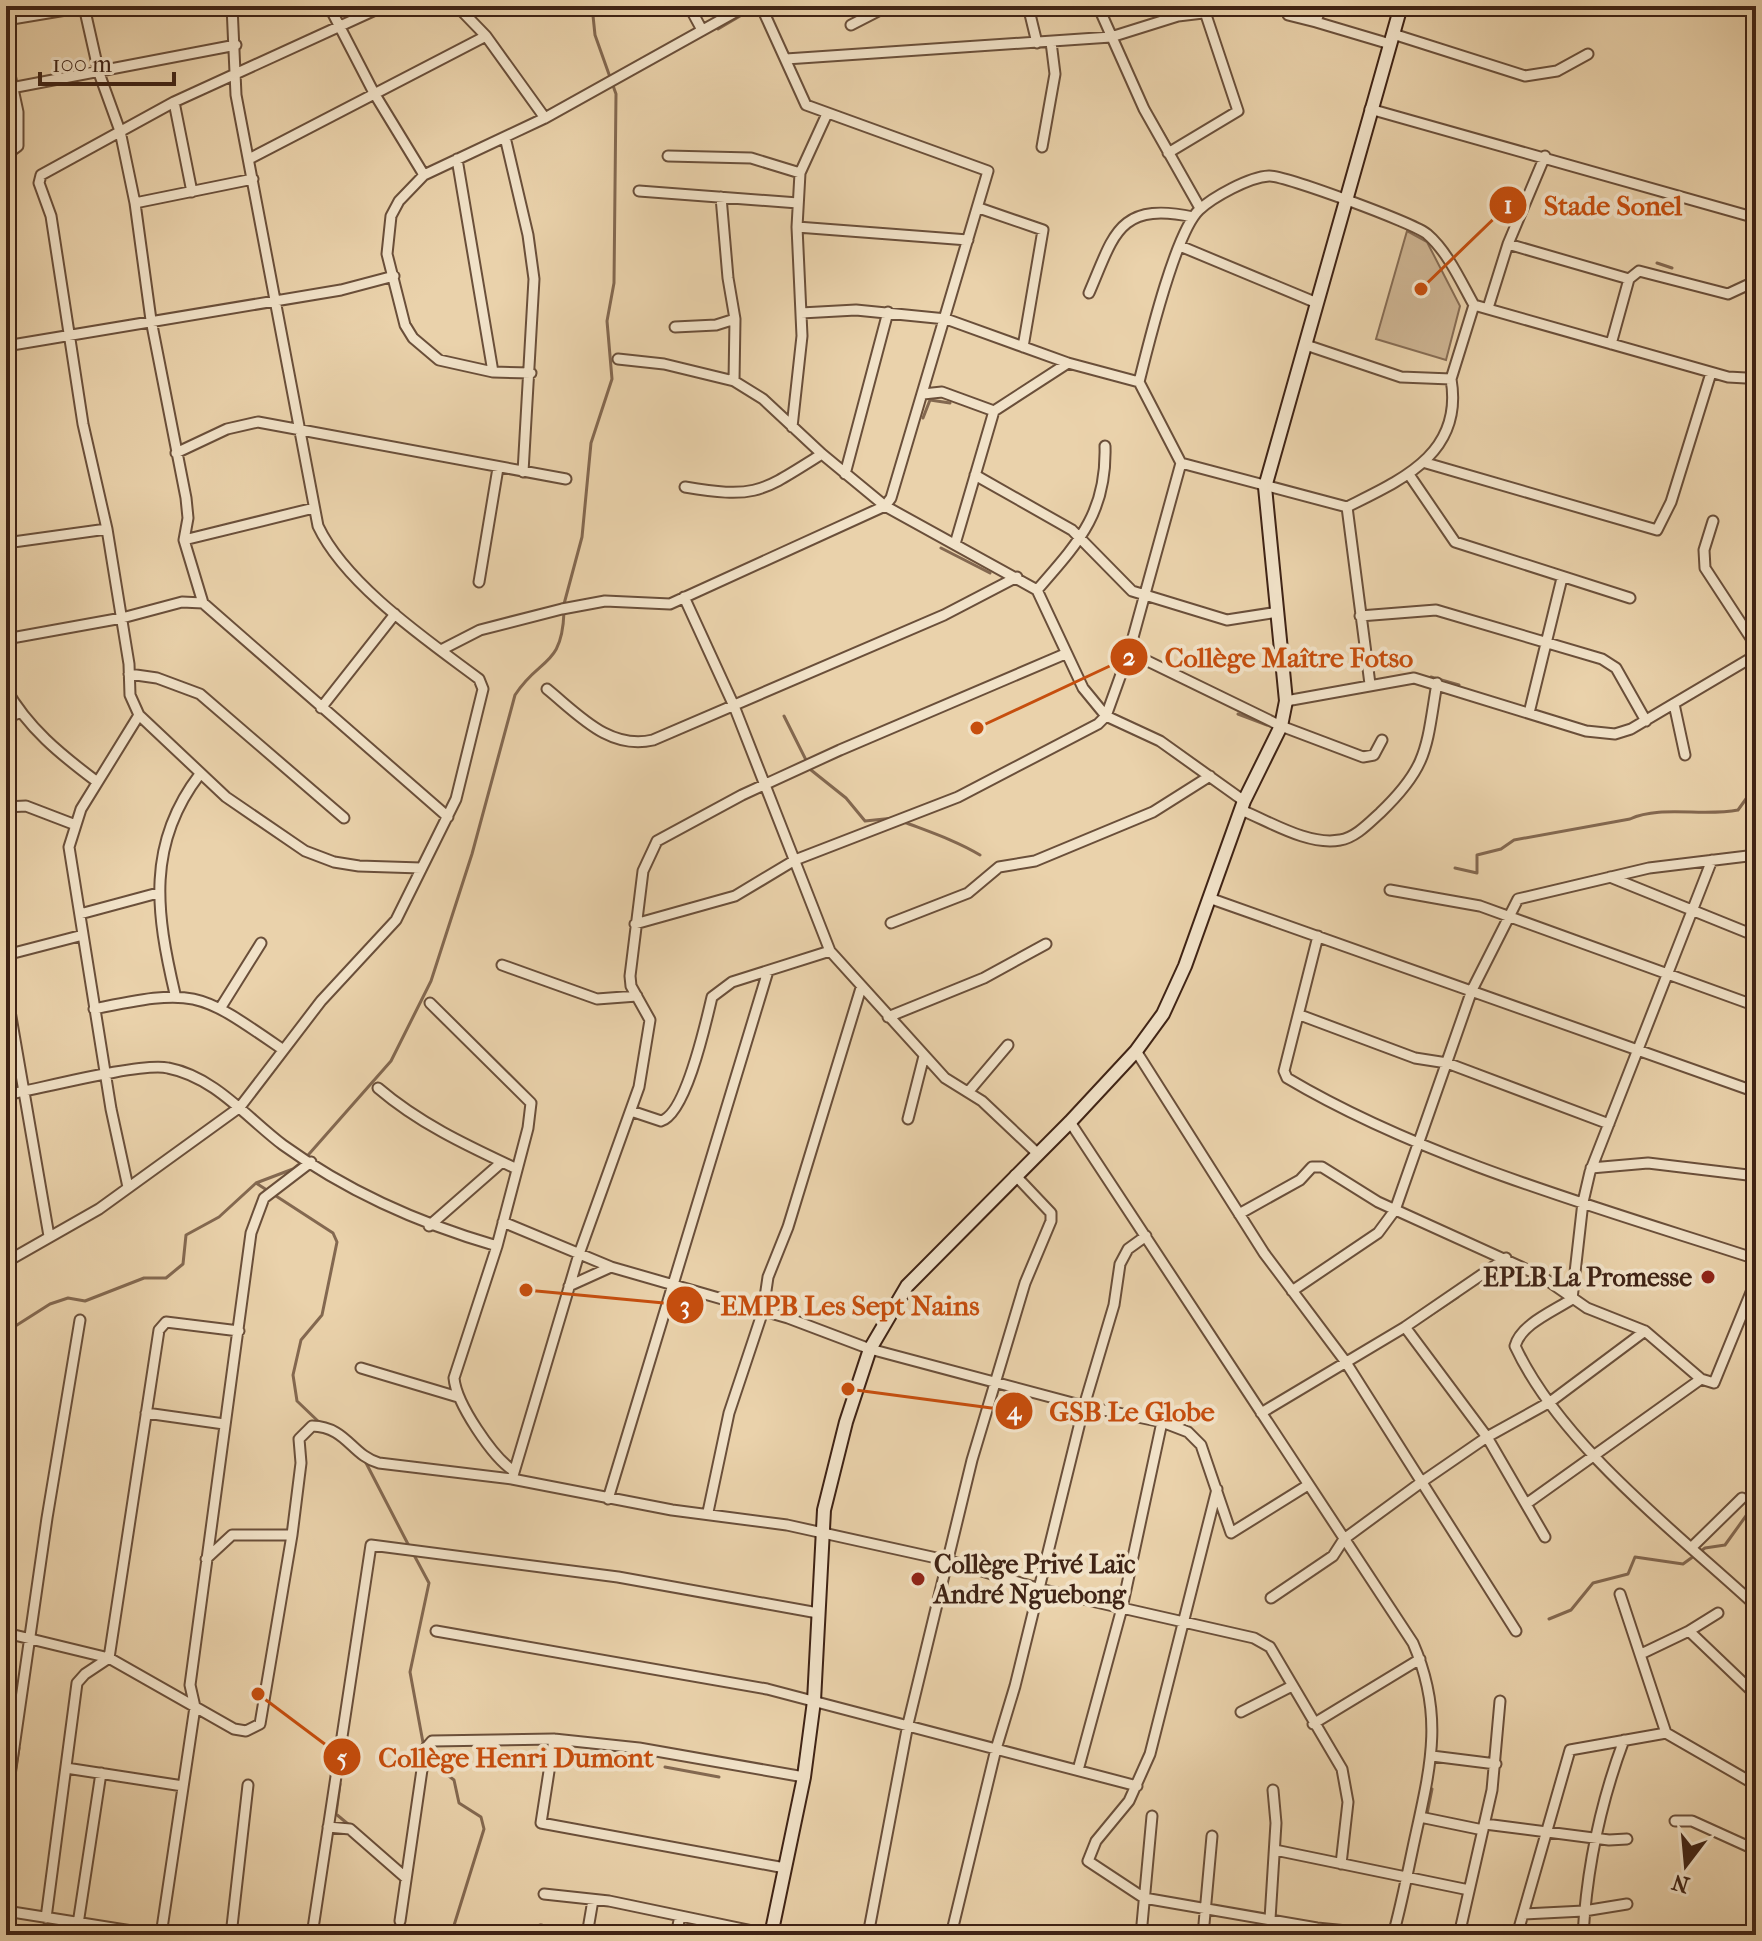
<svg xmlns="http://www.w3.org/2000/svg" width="1762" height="1941" viewBox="0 0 1762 1941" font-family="'IM FELL French Canon',serif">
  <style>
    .green { fill: #cdb492; stroke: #866c54; stroke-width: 2 }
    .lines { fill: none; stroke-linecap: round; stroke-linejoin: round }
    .stream { stroke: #836850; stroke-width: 3 }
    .minor-casing { stroke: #6a4f3a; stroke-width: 13 }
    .secondary-casing { stroke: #3f2315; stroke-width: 16 }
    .minor { stroke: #f1e2c8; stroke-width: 9 }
    .secondary { stroke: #f1e2c8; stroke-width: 12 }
    .poi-dot { fill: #8f2418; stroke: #f1e2c8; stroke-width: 3 }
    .labels { text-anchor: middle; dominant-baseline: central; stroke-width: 8; stroke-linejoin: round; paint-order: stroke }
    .poi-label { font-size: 26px; font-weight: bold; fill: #3f2315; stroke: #f1e2c8; text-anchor: end }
    .leader { fill: none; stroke: #c64e0e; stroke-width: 3 }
    .callout-dot { fill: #c64e0e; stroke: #f1e2c8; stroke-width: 3 }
    .mark-label { font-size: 24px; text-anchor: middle; font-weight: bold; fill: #fff }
    .callout-label { font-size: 28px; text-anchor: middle; font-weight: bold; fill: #c64e0e; stroke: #f1e2c8; stroke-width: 8; stroke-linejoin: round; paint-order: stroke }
  </style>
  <rect width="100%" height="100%" fill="#ead2ab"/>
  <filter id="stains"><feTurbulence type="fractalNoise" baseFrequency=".0025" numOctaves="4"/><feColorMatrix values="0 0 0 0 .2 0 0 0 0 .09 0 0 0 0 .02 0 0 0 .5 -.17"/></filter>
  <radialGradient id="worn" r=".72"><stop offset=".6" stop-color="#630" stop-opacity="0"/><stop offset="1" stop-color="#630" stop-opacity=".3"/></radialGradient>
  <path class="green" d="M1407,231L1427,242L1460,306L1446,360L1376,339Z"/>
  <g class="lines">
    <path class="stream" d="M728,10L735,6
      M718,29L757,6
      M1153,116L1170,145
      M1657,263L1672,268
      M923,418L930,400L950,403
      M941,548L990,573
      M564,604L582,537L591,443L612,379L607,321L614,283L616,94L595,35L592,6
      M1431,677L1459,685
      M1238,714L1267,725
      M784,716L811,770L846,798L865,821L894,818
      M904,822C930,832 957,841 980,855
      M1455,868L1477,873V855L1501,849L1514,840L1630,819C1660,805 1704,817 1738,810L1756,785
      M256,1183L333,1233L337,1242L322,1315L301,1340L293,1375L297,1401L320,1423
      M1426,1318L1458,1297
      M6,1332L50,1304L68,1298L85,1301L144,1278H166L183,1264L186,1235L219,1217L256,1183L293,1169L302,1162L391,1061L431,981L472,854L515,695C539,657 562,668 564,612
      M364,1459L410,1548
      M414,1555L429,1583L410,1672L424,1748
      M1549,1619L1571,1610L1593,1583L1628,1574L1635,1557L1683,1564L1705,1548L1725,1545L1756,1502
      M426,1759L454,1780L459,1803L481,1817L484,1829L451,1935
      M665,1767L719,1777
      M798,1773L801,1753
      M340,1784L336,1814L348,1824
      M12,1791L19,1748
      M1427,1814L1432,1789
      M6,1835L10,1803"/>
    <g class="minor-casing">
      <path id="minor" d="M329,6L374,93L424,175
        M384,6L174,102L41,175L39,183L51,216L83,424L107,529L129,664L130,695L139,715L226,797L305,851L334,862L359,866L421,868
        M457,6L486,36L545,118
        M689,6L702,30
        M1028,6L1037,43
        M1098,6L1144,109L1200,208
        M1638,6L1639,10
        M1717,6V7
        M1288,15L1316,22L1321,6
        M6,20L78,8L85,11L99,73L120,131L135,203L151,320L186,498L188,518L184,540L203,603
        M1316,22L1390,44
        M851,25L888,6
        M1393,34L1525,76L1557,71L1588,54
        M6,56L18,112V146L6,155
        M786,59L1111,37L1178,16L1203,13
        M6,89L236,45
        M174,102L192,192
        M1370,109L1756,218
        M505,137L528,235L534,279L523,472
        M1042,147L1055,74L1051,42
        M1168,153L1238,111L1203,6
        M668,156L751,158L800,173
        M249,159L486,36
        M457,159L493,372
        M639,191L798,203
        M721,197L728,278L735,319L734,381
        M135,203L253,179
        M979,208L1043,230L1023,347
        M797,227L968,240
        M1508,244L1629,279
        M1180,246L1317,303
        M1089,293C1114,236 1117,201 1193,217
        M1488,308L1508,244L1545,156
        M801,313L856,310L946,319L1068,363L1139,382
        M675,327L716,325L735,319
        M1611,344L1629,279L1639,271L1728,294L1756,281
        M1306,345L1401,377L1451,379L1474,305L1728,377L1746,378L1756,373
        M6,346L341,290L394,276
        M618,359L664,364L734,381L763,399L822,454L885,506L1037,590L1083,688L1106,716L1160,741L1244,801
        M531,373L493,372L439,360L413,338L405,325L387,254L391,216L399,201L424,175L545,118L746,6
        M923,394L942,392L994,411
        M792,427L802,336L797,227L800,173L826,116
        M176,453L227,429L258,422L566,479
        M1426,463L1657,530L1671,502L1711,373
        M845,474L888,312
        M975,475L1072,530L1132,591L1227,620L1278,612
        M1410,476L1455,542L1630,598
        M685,487C757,499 761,492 822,454
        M1347,507C1401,480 1464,454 1451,379
        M1713,521L1704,550L1705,568L1756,646
        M184,540L314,508
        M6,543L107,529
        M955,544L994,411L1068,363
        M479,582L498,468
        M1037,590C1078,543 1107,513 1105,446
        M684,597L734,706L830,951L945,1078L982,1101L1037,1153
        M1360,616L1436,610L1602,659L1616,668L1646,721
        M6,639L122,618L182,602L203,603L448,817
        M441,650L480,630L562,609L605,601L670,604L885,506L891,498L988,171L806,105L761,6
        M1129,652L1281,726L1363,757L1374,755L1382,740
        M129,674L157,678L200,694L344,818
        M1370,684L1347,507L1181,463L1139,382C1148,346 1175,233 1199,210C1213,197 1249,177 1269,176C1284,175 1416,224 1427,234C1448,252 1461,282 1474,305
        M6,689C28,728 60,754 96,781
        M547,689C579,715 609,750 653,740L944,615L1017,577
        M1286,701L1414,678L1586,731L1615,734L1631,729L1756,655
        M1674,704L1685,755
        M321,708L395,614
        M1529,713L1562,578
        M6,718L19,713
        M6,807L26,806L73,824
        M1241,810C1269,821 1308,846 1340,840C1355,838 1369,823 1380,813C1429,766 1426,748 1437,683
        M1712,860L1590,1172L1583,1202L1572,1299C1554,1311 1521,1324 1515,1346C1561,1445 1677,1533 1756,1606
        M1610,877L1756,936
        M1390,890L1480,906L1756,1006
        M1209,898L1756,1092
        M80,914L158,893
        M891,923L968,893L999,867L1035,861L1153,812L1210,776
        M635,924L735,896L795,860L958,797L1098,724L1106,716L1129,652L1181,463
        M1318,936L1284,1071L1287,1078C1425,1160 1603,1209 1756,1259
        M6,955L83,935
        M502,965L597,999L637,996
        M6,988L49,1236
        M175,994C156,913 146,844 200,774
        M430,1003L531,1103L528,1128L497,1246L454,1378C456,1403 493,1458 514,1471
        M221,1007L261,943
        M94,1009C196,988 198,991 282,1049
        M1300,1015L1415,1058L1447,1063L1609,1124
        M888,1017L984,978L1046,944
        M1136,1051L1264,1253L1345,1361L1516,1631
        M378,1088C420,1124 468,1146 517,1169
        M969,1091L1008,1045
        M6,1095C39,1089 141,1062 168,1068C215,1077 247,1118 283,1145C348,1192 421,1224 497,1246
        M631,1111L661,1121C686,1114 706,1022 712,997L732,982L830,951
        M908,1119L924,1056
        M1070,1122L1413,1643C1444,1714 1431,1765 1415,1838C1408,1870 1402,1903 1393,1935
        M1591,1168L1648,1163L1756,1176
        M128,1187L111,1109L69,847L81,809L139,715
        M1239,1214L1300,1180L1312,1167H1322L1378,1202L1541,1276L1587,1308L1645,1331
        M429,1226L502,1162
        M6,1262L99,1209L240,1107L321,1001L396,920L456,799L483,689L479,679C427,640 346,585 318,526L236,95L232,6
        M569,1286L611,1267
        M1292,1291L1378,1233L1395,1210L1472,990L1518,899L1649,868L1756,855
        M1405,1327L1487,1437L1545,1537
        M361,1368L458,1397
        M146,1413L224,1424
        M1261,1413L1405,1327L1506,1258
        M1162,1422L1188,1432L1201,1445L1231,1533L1308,1485
        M512,1479L579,1254L639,1087L650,1020L631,986L630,976L643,871L657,841L742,795L840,750L1065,654
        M1217,1489L1150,1754L1129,1801L1096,1841L1088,1861L1144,1898L1317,1928L1387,1935
        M608,1499L768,971
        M1526,1504L1701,1379
        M708,1512L729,1413L763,1311L768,1277L788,1227L861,988
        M1691,1548L1742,1498
        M206,1559L232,1535H292
        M1620,1594L1666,1733
        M1271,1598L1333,1556L1344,1539L1423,1481L1487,1437L1550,1402L1645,1331L1701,1379L1714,1383L1756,1280
        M436,1631L767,1689L1137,1786
        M1689,1631L1718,1613
        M6,1633L109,1658L234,1729L246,1731L260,1724L292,1535L301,1463L299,1439L312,1426C347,1427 351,1455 379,1463L512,1479L672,1510L787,1525L950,1561L1040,1589L1122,1608L1162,1422L1084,1406L870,1349L788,1318L611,1267L503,1222
        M1641,1654L1689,1631L1756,1695
        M1241,1712L1292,1686
        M1313,1724L1420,1659
        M554,1739L541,1823L785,1868
        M1432,1756L1496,1764
        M66,1768L183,1786
        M1078,1770L1122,1608L1254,1638L1270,1647L1342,1769L1348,1802L1341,1864
        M6,1803L47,1518L80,1320
        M1420,1817L1483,1830
        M1675,1821H1692L1756,1850
        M1485,1824L1609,1840L1627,1839
        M328,1827L350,1829L406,1878
        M1275,1850L1469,1890
        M544,1894L609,1901L772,1935
        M6,1911L157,1935
        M1523,1914L1584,1911L1627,1904
        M46,1918L77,1683L85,1674L109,1658L159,1330L166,1322L239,1331
        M400,1921L425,1749L432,1741L554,1739L639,1748L804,1777
        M78,1924L101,1773
        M541,1930L565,1935
        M161,1935L195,1707L190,1685L251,1233L264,1198L311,1162
        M231,1935L248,1785
        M312,1935L371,1545L618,1577L818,1613
        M587,1935L593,1900
        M676,1935L680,1916
        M868,1935L908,1724L972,1460L1025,1283L1051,1221V1213L1015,1175
        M951,1935L996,1749L1015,1686L1084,1406L1114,1305L1120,1264L1128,1249L1146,1236
        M1141,1935L1152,1816
        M1203,1935L1212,1836
        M1269,1935L1276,1823L1273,1790
        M1459,1935L1492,1790L1500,1701
        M1517,1935L1570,1750L1666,1733L1756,1785
        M1583,1935C1587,1866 1600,1804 1624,1740"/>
    </g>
    <g class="secondary-casing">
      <path id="secondary" d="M771,1935L804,1777L814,1701L824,1510L846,1422L870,1349L907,1286L1070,1122L1136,1051L1163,1014L1185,966L1244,801L1281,726L1286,701L1265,487L1401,6"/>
    </g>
    <use href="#minor" class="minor"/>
    <use href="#secondary" class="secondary"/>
  </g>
  <g class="poi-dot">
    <circle cx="1708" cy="1277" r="8"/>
    <circle cx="918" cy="1579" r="8"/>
  </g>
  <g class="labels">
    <g class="poi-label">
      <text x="1692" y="1277">EPLB La Promesse</text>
      <text x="934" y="1564" text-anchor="start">Collège Privé Laïc<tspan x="934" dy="30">André Nguebong</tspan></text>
    </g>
  </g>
  <path class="leader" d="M1421 289L1508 205M977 728L1129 657M526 1290L685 1305M848 1389L1014 1411M258 1694L342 1757"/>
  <g class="callout-dot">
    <circle cx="1421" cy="289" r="8"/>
    <circle cx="977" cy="728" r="8"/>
    <circle cx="526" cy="1290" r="8"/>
    <circle cx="848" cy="1389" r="8"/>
    <circle cx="258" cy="1694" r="8"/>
    <circle cx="1508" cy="205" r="20"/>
    <circle cx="1129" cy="657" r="20"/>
    <circle cx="685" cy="1305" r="20"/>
    <circle cx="1014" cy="1411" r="20"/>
    <circle cx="342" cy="1757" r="20"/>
  </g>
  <g class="mark-label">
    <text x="1508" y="213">1</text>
    <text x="1129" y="665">2</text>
    <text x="685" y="1314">3</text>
    <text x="1014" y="1419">4</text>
    <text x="342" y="1766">5</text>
  </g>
  <g class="callout-label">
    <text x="1613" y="215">Stade Sonel</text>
    <text x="1289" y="667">Collège Maître Fotso</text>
    <text x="850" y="1315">EMPB Les Sept Nains</text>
    <text x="1132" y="1421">GSB Le Globe</text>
    <text x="516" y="1767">Collège Henri Dumont</text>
  </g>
  <rect width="1762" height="1941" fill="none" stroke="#ead2ab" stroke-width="32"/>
  <rect x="8" y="8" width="1746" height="1925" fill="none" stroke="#3f2315" stroke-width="4"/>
  <rect x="16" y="16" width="1730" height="1909" fill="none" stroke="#3f2315" stroke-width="2"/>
  <g transform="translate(1686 1865) rotate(196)" stroke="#f1e2c8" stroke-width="6" paint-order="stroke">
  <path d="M0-6L14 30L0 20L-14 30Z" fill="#3f2315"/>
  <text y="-12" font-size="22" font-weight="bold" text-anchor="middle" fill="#3f2315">N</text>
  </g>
  <path d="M40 72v12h134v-12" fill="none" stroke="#3f2315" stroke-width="4"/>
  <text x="52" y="72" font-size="24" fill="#3f2315" stroke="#f1e2c8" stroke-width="6" paint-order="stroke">100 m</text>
  <rect width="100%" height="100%" filter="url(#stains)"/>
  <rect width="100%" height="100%" fill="url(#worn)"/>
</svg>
